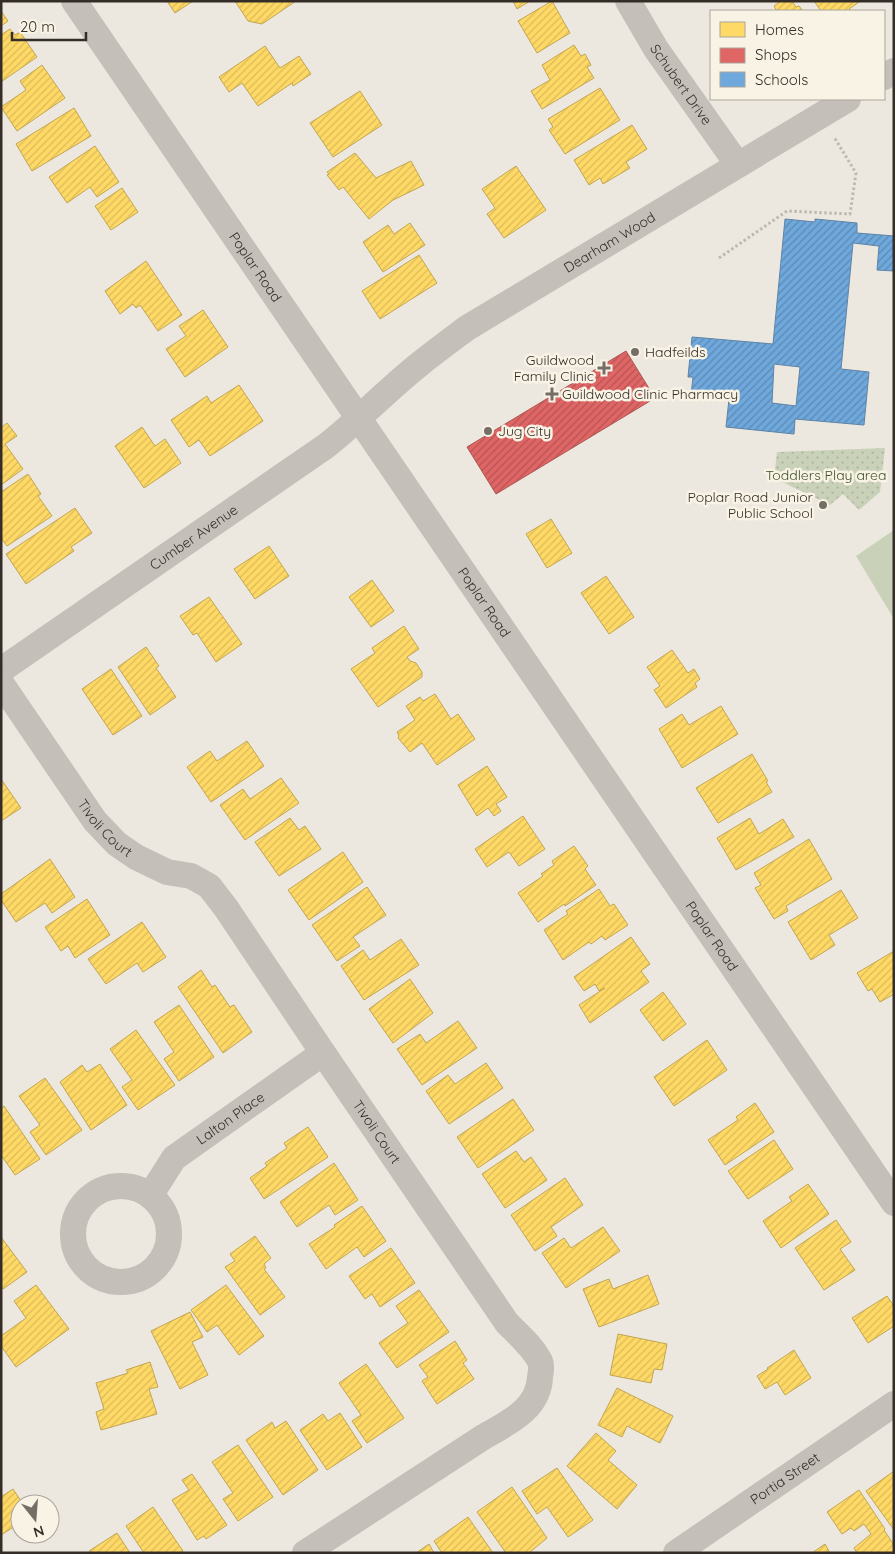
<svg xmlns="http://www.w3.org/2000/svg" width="895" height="1554" viewBox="0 0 895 1554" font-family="Quicksand,sans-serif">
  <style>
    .grass { fill: url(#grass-dots) }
    .pitch { fill: #cad1b9 }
    .homes { fill: url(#homes-hatch); stroke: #c2a553 }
    .shops { fill: url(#shops-hatch); stroke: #ad5553 }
    .schools { fill: url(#schools-hatch); stroke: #5e83a6; fill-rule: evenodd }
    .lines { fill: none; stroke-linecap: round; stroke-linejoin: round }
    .path { stroke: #bdb8b0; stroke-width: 3; stroke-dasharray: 2.5 2.5; stroke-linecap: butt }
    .minor { stroke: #c4bfb8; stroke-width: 26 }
    .poi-dot { fill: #756e67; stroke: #f9f3e6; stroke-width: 2 }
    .labels { text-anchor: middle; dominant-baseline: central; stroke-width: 5; stroke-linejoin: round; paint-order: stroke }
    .street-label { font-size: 14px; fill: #352d27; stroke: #f9f3e6 }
    .poi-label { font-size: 14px; fill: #352d27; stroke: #f9f3e6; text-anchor: start }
    .park-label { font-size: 14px; fill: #3f522b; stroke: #f9f3e6 }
  </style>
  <defs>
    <pattern id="grass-dots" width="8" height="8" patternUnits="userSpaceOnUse" patternTransform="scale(1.25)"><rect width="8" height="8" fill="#cad1b9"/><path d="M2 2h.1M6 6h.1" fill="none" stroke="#aeb49f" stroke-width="1.8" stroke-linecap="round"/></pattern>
    <pattern id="homes-hatch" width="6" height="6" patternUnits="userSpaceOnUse" patternTransform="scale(1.25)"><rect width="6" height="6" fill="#ffd966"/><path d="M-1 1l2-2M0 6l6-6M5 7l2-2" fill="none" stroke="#dbbb58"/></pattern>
    <pattern id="shops-hatch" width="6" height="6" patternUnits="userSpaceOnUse" patternTransform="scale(1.25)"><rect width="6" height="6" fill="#e06666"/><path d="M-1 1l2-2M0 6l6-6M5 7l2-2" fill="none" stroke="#b65454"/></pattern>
    <pattern id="schools-hatch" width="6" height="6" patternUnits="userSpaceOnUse" patternTransform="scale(1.25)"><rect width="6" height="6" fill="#6fa8dc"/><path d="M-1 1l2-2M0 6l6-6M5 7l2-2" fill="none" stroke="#5c89b2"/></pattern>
  </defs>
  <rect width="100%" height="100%" fill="#ece8df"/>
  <path class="grass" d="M885,448L880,492L859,510L843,494L830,505L774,478L777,452Z"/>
  <path class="pitch" d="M894,530V619L856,556Z"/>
  <path class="homes" d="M167,1H193L175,13Z
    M235,1H296L262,24L248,21Z
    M513,1H530L517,9Z
    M552,1L570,33L537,53L518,21Z
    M781,1H792L796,7L799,6L803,11H777L774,6Z
    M814,1H859V2L849,9L851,11H821Z
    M1,11L8,21L1,26Z
    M10,29L15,35L20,32L37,57L1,82V35Z
    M574,45L581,56L585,54L591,65L587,67L594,78L542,109L531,91L550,80L542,65Z
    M265,46L280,68L299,56L311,74L293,86L292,83L258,106L242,83L229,92L219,77Z
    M42,65L65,98L17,131L1,107L26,90L20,81Z
    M600,88L620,120L565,154L549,130L553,127L548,119Z
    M360,91L382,125L333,157L310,123Z
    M74,108L91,136L32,171L16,144Z
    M632,125L647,149L626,162L630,168L603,184L600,178L589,185L574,160Z
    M95,146L119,182L97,197L90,187L67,203L49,177Z
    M355,153L376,178L411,161L424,185L393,200L369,219L343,187L339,190L327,175L329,174L327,172Z
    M516,166L546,210L504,238L487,214L495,208L482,189Z
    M122,188L138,212L111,230L95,206Z
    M410,223L425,245L383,272L363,242L388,225L394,234Z
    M419,255L437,283L380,319L362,291Z
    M146,261L182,315L158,331L140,305L136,308L133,304L120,314L105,291Z
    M203,310L228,347L185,377L166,349L186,336L179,326Z
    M239,385L263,421L210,456L199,440L189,447L171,420L207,396L211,403Z
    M7,423L17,436L5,444L23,469L1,485V428Z
    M142,427L155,446L165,439L181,463L144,488L115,446Z
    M28,474L41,494L38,496L52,516L7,546L1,538V492Z
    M75,508L92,533L71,547L74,551L26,584L6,554Z
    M551,519L572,553L547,568L526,534Z
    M269,546L289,576L255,599L234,569Z
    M606,576L634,617L609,634L581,593Z
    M372,580L394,611L371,627L349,597Z
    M209,597L242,644L216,662L197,633L193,635L180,616Z
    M404,626L419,649L407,657L410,661L416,663L422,672V677L378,707L351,669L375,653L372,648Z
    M146,647L159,666L156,668L176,697L150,715L118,667Z
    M672,650L688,673L694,669L700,679L695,683L697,687L666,708L654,690L660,686L647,667Z
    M111,669L142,716L113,735L82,689Z
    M435,694L451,719L458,714L475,739L437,765L422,743L410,752L398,738L399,736L397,732L415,720L406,706L420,697L423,701Z
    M721,706L738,734L682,768L659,729L682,714L689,725Z
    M247,741L264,766L211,802L187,767L210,751L217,761Z
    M752,754L768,781L766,782L772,792L718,823L696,788Z
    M487,766L507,797L496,804L501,811L494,816L488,808L477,816L458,785Z
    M281,778L299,803L245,840L220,805L243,789L250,799Z
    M1,779L21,808L1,821Z
    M523,816L545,849L519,866L509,852L487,867L475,849Z
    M290,818L299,830L305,826L321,849L279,876L255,842Z
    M750,818L759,834L783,819L794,837L736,870L717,838Z
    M809,839L832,879L786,906L788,911L774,919L755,888L761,885L754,873Z
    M574,846L588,866L585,869L596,885L565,906L564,904L538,922L518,893L543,876L541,874L554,865L552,861Z
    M343,852L363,882L309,920L288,890Z
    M50,859L75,897L52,913L45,903L16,922L1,900V894Z
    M367,887L386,915L353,937L360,946L337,961L312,925Z
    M599,889L610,906L614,904L628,925L605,940L602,936L591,944L589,942L563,960L544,930L568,914L566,911Z
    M841,890L858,918L829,935L835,945L811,960L788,922Z
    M87,899L110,935L75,958L68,946L61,951L45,927Z
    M142,922L166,957L143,972L137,963L106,984L88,959Z
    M631,937L650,964L641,971L649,982L590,1023L579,1005L605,988L599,991L595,984L584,991L574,977Z
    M401,939L419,965L364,1000L341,966L363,950L370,960Z
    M894,951V994L880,1002L872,989L868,991L857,973Z
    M201,970L212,987L215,985L230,1007L234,1005L252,1032L223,1053L178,987Z
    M410,979L433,1013L393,1043L369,1009Z
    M663,992L686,1024L663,1041L640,1010Z
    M179,1005L214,1057L179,1081L164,1059L174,1052L154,1022Z
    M458,1021L477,1048L422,1085L397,1049L420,1034L426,1043Z
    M136,1030L175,1085L138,1110L122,1087L132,1080L110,1049Z
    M707,1040L727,1070L674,1106L654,1077Z
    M486,1063L503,1088L449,1124L426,1091L448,1075L455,1084Z
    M100,1064L127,1105L91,1130L60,1082L82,1065L87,1072Z
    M45,1078L82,1130L46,1155L30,1132L40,1125L19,1096Z
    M513,1099L534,1130L478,1168L457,1137Z
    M755,1103L774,1132L725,1165L708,1140L738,1120L736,1117Z
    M4,1106L40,1159L15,1175L1,1155V1108Z
    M308,1127L328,1157L264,1199L250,1178L267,1166L265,1163L287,1148L284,1143Z
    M774,1140L793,1169L748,1199L728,1171Z
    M516,1151L524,1162L531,1157L547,1180L505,1208L482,1174Z
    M334,1163L358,1200L335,1215L329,1205L297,1227L280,1202Z
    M565,1178L583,1205L551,1227L557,1236L535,1251L511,1215Z
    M808,1184L829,1214L781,1248L763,1221L792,1201L789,1197Z
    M362,1206L386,1241L364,1257L357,1247L326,1269L309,1244L335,1227L334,1225Z
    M836,1220L851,1242L840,1249L855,1270L824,1290L795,1248Z
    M603,1227L620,1251L566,1288L542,1253L564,1238L571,1248Z
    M255,1236L271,1258L264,1264L266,1268L264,1269L285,1297L260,1315L225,1267L235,1261L230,1254Z
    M1,1237L27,1272L3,1289L1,1286Z
    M391,1248L415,1283L380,1307L372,1294L365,1299L349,1276Z
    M648,1275L659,1304L599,1327L583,1289L609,1279L613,1289Z
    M36,1285L69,1329L16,1367L1,1346V1336L26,1318L14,1301Z
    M226,1285L264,1336L239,1355L217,1325L207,1332L191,1310Z
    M419,1290L449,1332L397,1368L379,1343L408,1323L396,1306Z
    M887,1296L894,1306V1326L868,1343L852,1318Z
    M190,1312L203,1337L192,1342L208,1375L180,1389L151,1331Z
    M618,1334L667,1344L662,1370L654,1369L651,1383L610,1375Z
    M455,1341L467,1360L463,1363L474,1379L437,1404L422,1381L428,1377L419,1365Z
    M794,1350L811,1378L785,1395L777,1382L765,1389L757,1376L768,1369L767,1368Z
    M150,1362L158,1387L149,1389L157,1414L101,1430L96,1412L104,1409L96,1383L128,1373L126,1370Z
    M366,1364L404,1418L367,1443L352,1421L361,1415L339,1383Z
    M617,1388L673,1416L660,1443L627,1426L622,1437L598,1425Z
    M340,1413L362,1447L327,1470L300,1430L323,1414L328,1421Z
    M286,1421L318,1470L283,1495L246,1440L272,1422L275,1428Z
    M596,1433L616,1451L608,1460L637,1485L617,1509L567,1466Z
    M238,1445L273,1497L238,1521L223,1499L233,1493L212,1462Z
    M557,1468L593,1520L568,1537L547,1507L537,1514L522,1491Z
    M894,1471V1530L866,1491Z
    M192,1474L227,1525L206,1539L204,1536L197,1540L172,1500L189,1490L182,1480Z
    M512,1487L547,1538L529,1553H506L477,1512Z
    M13,1489L23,1504H20V1523L1,1535V1497Z
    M859,1490L885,1529L884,1530L894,1545V1553H857L854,1548L871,1534L864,1524L854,1531L851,1528L842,1534L827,1512Z
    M153,1507L183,1551L181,1553H144L126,1526Z
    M468,1517L493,1553H442L434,1541Z
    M117,1533L130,1553H91L89,1551Z
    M429,1544L434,1553H416Z
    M825,1544L830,1553H812Z"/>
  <path class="shops" d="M626,351L655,398L496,494L467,447Z"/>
  <path class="schools" d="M785,219L815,222V219L857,223V233L894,236V271L877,270L879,246L853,243L841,369L869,372L864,425L795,419L794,434L726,427L729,399L691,395L693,377H688L692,337L773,344ZM774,364L800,367L796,406L772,403Z"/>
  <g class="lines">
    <path class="path" d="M719,258L787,211L850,214L856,173L834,137"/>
    <g class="minor">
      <path id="s1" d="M74,1L894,1203"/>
      <path id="s2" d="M628,1L656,49L738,165"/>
      <path d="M884,77L894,71"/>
      <path id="s3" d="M1,670L326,446C359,420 388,389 421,363C436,351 451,340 467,328L848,99"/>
      <path id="s4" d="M1,683L95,821L117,844L136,857L167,872L191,876L209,886L226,908L323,1053L507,1323C519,1335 532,1346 540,1361C542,1366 541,1372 540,1377C539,1408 510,1422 485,1436L305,1553"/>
      <circle cx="121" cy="1234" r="48"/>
      <path id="s5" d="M150,1196L174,1158L323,1053"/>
      <path id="s6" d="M676,1553L894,1404"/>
    </g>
  </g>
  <g class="poi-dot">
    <circle cx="635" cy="352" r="5"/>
    <path d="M601.5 360.5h5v5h5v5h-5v5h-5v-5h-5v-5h5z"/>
    <path d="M549.5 386.5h5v5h5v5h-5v5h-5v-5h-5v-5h5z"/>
    <circle cx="488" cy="431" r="5"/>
    <circle cx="823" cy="505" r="5"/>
  </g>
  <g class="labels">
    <g class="street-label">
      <text stroke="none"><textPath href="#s2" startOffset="99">Schubert Drive</textPath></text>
      <text stroke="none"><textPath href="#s3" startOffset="745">Dearham Wood</textPath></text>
      <text stroke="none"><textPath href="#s1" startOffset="322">Poplar Road</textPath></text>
      <text stroke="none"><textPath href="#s3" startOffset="234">Cumber Avenue</textPath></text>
      <text stroke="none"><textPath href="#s1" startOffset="728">Poplar Road</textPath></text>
      <text stroke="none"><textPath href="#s4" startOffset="179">Tivoli Court</textPath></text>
      <text stroke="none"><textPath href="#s1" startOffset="1132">Poplar Road</textPath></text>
      <text stroke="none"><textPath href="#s5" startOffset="114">Lalton Place</textPath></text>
      <text stroke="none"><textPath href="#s4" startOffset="599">Tivoli Court</textPath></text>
      <text stroke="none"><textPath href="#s6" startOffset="132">Portia Street</textPath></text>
    </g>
    <g class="poi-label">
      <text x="645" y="352">Hadfeilds</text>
      <text x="594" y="360" text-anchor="end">Guildwood<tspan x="594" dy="16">Family Clinic</tspan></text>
      <text x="562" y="394">Guildwood Clinic Pharmacy</text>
      <text x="498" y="431">Jug City</text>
      <text x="813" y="497" text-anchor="end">Poplar Road Junior<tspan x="813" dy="16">Public School</tspan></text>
    </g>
    <g class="park-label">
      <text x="826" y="475">Toddlers Play area</text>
    </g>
  </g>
  <rect width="895" height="1554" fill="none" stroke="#352d27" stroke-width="5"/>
  <rect x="710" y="10" width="175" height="90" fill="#f9f3e6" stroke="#aba49a"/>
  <rect x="720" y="22" width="25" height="15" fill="#ffd966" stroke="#aba49a"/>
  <text x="755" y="35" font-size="15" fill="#352d27">Homes</text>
  <rect x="720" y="48" width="25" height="15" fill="#e06666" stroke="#aba49a"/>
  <text x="755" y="60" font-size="15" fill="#352d27">Shops</text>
  <rect x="720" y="72" width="25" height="15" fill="#6fa8dc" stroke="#aba49a"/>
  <text x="755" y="85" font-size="15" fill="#352d27">Schools</text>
  <g transform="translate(35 1519) rotate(163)"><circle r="24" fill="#f9f3e6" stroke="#aba49a"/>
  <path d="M0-4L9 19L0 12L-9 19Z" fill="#756e67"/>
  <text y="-8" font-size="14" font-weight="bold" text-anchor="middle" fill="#352d27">N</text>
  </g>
  <path d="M12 32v8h74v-8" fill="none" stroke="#352d27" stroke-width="2.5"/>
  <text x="20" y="32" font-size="15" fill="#352d27" stroke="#f9f3e6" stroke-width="4" paint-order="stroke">20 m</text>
</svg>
